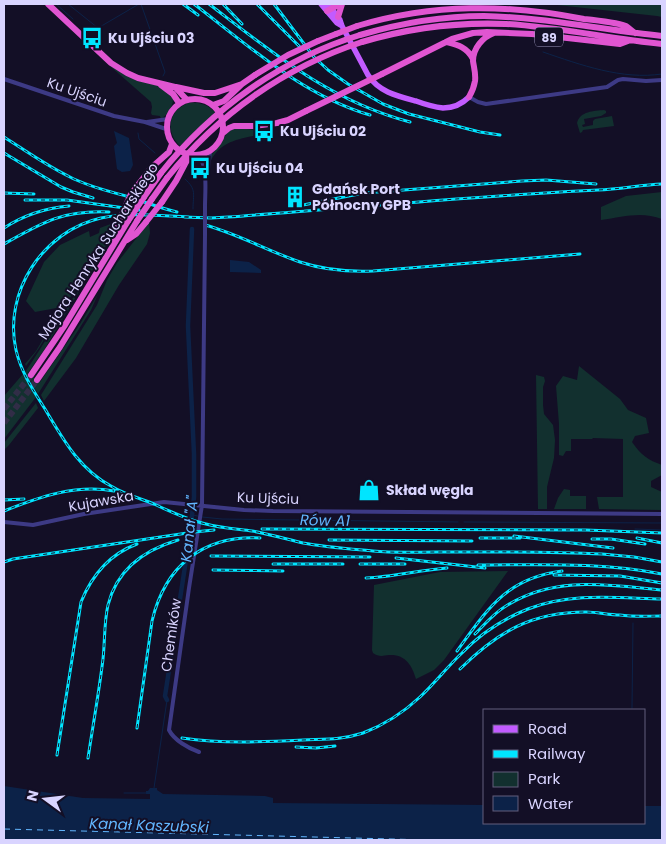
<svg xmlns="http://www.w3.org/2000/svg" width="666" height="844" viewBox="0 0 666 844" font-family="Poppins,sans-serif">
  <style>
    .green { fill: #12302f }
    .water { fill: #0c2248 }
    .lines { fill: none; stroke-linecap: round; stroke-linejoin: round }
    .stream { stroke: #0c2248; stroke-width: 1 }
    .canal { stroke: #0c2248; stroke-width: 4.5 }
    .ferry { stroke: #62b6ff; stroke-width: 1; stroke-dasharray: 6 5; stroke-linecap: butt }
    .trunk-tunnel { stroke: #312d47; stroke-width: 6; stroke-dasharray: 6 3; stroke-linecap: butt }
    .minor { stroke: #3d3a85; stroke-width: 4 }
    .primary { stroke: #c25bff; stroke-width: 5.5 }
    .trunk { stroke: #e055d1; stroke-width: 6 }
    .rail-casing { stroke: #00e5ff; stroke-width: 3 }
    .rail { stroke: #130f26; stroke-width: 1; stroke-dasharray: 4; stroke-linecap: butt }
    .minor-bridge { stroke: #3d3a85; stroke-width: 4 }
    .trunk-bridge { stroke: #e055d1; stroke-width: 6 }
    .labels { text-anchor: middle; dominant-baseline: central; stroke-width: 4; stroke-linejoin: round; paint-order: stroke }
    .shield { fill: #130f26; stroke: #9e99be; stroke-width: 1 }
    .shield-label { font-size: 12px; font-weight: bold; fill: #d9d4ff }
    .poi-label { font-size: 14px; font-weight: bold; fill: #d9d4ff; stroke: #130f26; text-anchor: start }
    .street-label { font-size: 14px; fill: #d9d4ff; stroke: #130f26 }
    .water-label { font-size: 15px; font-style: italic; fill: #62b6ff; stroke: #130f26 }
  </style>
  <rect width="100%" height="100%" fill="#130f26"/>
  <path class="green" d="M548,4H662V17L657,16Z
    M110,66L140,81L159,86L173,97C174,105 168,115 161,119L160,116L152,115L151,113L152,107L151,102Z
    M188,103C199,102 207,104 215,112L180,146C165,131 168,111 188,103Z
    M604,110L606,111V113L601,116L584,119L585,124L582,125L583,127L593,125V121L595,119L612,116L614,126L583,130L582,132L580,133L577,123C580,111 594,111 604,110Z
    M238,128L256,130V131L261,132V134C240,139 222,140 211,160L212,154L219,146L227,133L230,130Z
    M662,192V219C641,211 623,217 601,220V207L626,196Z
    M116,222L104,250L92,271L67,301L39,348L26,366L25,364L36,351L62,307L35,312L26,301L44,262L60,245L89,231L90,237L99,233L100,228Z
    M149,222L150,233L147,244L119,285L76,358L44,401L41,395L97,305L107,280L117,263Z
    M83,285L44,350L28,373L40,382L80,324L98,294L91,310L38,394L25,372C45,344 61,311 83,285Z
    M579,366L620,399L628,410L646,418L649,433L635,436L632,442C641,455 648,460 662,465V475L651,481V487L662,492V510L599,509L597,497H623V439L593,438L592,439H571V451H566L563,456L559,455V424L556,386L563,376L577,380Z
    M23,374L36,397L4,439V396Z
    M536,375L544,377L545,381L543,387V405L544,414L553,425L555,440L554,458L547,487V509H538Z
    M36,403L38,408L9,445L4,450V443Z
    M564,489L570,490V496H586V509H554L558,498Z
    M508,571L444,660L434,670L416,679C412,665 405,654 389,655C382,656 379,657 373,653L372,650L374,585L440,572Z"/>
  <path class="water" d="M114,131L129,138L133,165L130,171L122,172L117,169L114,146L117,143Z
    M230,260L249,262L261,270V273L230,272Z
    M4,786L83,798L150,799V794H146V791H148L150,788H157V790L163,794L265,796L273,798V803L485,805V823H645V806H662V840H4Z"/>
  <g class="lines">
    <path class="stream" d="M56,4L73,19
      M68,4L98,28L139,4
      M141,4L165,72L163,76
      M543,52C581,65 622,80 662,74
      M138,133L139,139L155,153
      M185,179C197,190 193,194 193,209
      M192,515L198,516
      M202,517L222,519L458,522
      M464,522L662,523
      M635,529L662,530
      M173,601H180
      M632,708L633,623
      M154,788L167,700
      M124,793H146"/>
    <path class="canal" d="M167,700L165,696L190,534L194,497V454L188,326L192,229"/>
    <path class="ferry" d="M4,829L430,840"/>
    <path class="trunk-tunnel" d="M4,409L31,375
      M4,423L37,380"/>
    <path class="minor" d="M4,79L114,116L145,122L166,129
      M469,97L478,102L486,104L607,87L618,80L623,79L646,81L662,80
      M147,122L168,119
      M199,155C208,170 205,190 205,207
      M206,176L208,170L210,151
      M4,522L33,525L84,514L164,502L244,510L273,511L662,514
      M199,752C188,748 174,740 169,730L189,588L202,505L205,235"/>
    <path class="primary" d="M321,4L337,23L342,26
      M328,4L340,20L342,26L368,75C379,92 397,96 416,101C424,104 433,107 443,108C453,108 462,104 469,97"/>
    <path class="trunk" d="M48,4L111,63L127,73L138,78L175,87L187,100
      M327,11L340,4
      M338,17L342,4
      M357,26C434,3 507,4 584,19C594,20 618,23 626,26C629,28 632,31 635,33
      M360,35C401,23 442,16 484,16C544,17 603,30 662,36
      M318,41L336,34
      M362,42C409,28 457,22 506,24C559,27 610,39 662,44
      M446,42C458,45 467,47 473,59
      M382,74L452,39L473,33L487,32L532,34L620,44L628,41
      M161,85L173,94L179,103
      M176,87L204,93H215L242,84
      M469,97C472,92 474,87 475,81C476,74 474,68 473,61C473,48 483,37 494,33
      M167 127a28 28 0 1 1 56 0a28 28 0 1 1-56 0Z
      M213,105L224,101L242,84L255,75
      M223,133L229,128L234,126H254L277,123L288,120L306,111
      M131,194L151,168L169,152L172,144
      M144,197L161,173
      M152,199L167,178
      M162,202L176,181L186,162L192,155
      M127,240L136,234L146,222
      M114,241L119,221
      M31,375L65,325L128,221
      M37,380L60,347L137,221"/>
    <g class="rail-casing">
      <path id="rail" d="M183,4L198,15
        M194,4C249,46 302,95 370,115
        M209,4C273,53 330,101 410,122
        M223,4L242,24
        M257,4L301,48
        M274,4L314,57L328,70L348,84L383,104L409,114L480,132L500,135
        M4,137C26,151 47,166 70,177C89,187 109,191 129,197C145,202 160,208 177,212
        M4,153L61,187L73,192L93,198
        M4,193L34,194
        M25,200H67L139,210
        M298,206L364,193L522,181L546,180L596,184
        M184,217L211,218L228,217C351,208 474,196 598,190C620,189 641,185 662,184
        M189,217C161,216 129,212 101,218C43,231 3,292 16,350C21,372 33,390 45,409C63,439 79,469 111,486C124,494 139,498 154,504C171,512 188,520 206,524C221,528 237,529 252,531C269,534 286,539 303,543C324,547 351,549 373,551C394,553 416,552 438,552C493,552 548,551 602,554L634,557L662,562
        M205,225C238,234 268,251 300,262C324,270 348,272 373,271L580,254
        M4,228C24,215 45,208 69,206
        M4,244C43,222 63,210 109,212
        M4,500L24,499
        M4,511C39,497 75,484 114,491
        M262,529L586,530L662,533
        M514,536L613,548
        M480,538H520
        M637,538L662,543
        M592,539H611L645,544
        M329,540L472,541
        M211,556L370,557
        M396,558L485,568
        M4,562L13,559L194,532L214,530
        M273,564H343
        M360,564H405
        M478,565C539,565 602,562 662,574
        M213,570L283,571
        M554,575L620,576L662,583
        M366,578C393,577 420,570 447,568
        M475,634C485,624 494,613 506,606C555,575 608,585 662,590
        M457,651C487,610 506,578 562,571
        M460,669C498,632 531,612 586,612C597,612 609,615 620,615C634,617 648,616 662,616
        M137,728L152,621C165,566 203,535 260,538
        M182,738C222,744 263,742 303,740C326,739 341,740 363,733C384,725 404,712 420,697C435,683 447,667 462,653C480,634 503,619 528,609C571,592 617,598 662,599
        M296,747L316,748L335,746
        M57,755L81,602C92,575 110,554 137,544
        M88,758C93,725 99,692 103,659C105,641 104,622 108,605C117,569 144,550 178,540"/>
    </g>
    <use href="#rail" class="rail"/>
    <path class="minor-bridge" d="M205,235V207"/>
    <path class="trunk-bridge" d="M336,34L357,26
      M255,75L288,55L318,41
      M306,111L382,74
      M161,173C212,109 281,59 360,35
      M167,178C218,114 285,67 362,42
      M119,221L131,194
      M128,221L144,197
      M137,221L152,199
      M146,222L162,202"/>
  </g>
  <defs>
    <g id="bus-bare" transform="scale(1.725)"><path d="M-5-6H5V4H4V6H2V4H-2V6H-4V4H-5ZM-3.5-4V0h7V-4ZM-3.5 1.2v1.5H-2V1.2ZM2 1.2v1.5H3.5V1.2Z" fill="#00e5ff" stroke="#130f26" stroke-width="2.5" paint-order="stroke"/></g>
    <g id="building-bare" transform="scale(1.725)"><path d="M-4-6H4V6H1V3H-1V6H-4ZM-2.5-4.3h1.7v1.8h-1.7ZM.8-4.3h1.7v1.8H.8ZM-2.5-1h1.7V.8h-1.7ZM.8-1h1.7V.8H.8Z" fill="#00e5ff" stroke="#130f26" stroke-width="2.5" paint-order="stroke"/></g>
    <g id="shop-bare" transform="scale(1.725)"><path d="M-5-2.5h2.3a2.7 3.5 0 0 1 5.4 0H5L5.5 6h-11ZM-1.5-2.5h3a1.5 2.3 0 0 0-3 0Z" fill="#00e5ff" stroke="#130f26" stroke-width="2.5" paint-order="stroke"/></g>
  </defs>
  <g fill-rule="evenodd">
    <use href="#bus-bare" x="92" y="38"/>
    <use href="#bus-bare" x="264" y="131"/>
    <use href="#bus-bare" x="200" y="168"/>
    <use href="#building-bare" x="295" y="197"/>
    <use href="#shop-bare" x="369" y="490"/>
  </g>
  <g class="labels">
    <rect class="shield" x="535" y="27.5" width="28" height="19" rx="4"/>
    <g class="shield-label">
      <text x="549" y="37">89</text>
    </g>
    <g class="poi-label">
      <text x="108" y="38">Ku Ujściu 03</text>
      <text x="280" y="131">Ku Ujściu 02</text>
      <text x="216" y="168">Ku Ujściu 04</text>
      <text x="312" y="189">Gdańsk Port<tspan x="312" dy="16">Północny GPB</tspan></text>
      <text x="386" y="490">Skład węgla</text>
    </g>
    <g class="street-label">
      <text transform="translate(77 92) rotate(19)">Ku Ujściu</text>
      <text transform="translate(98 251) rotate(-57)">Majora Henryka Sucharskiego</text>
      <text transform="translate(268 498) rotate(2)">Ku Ujściu</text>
      <text transform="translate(101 501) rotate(-10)">Kujawska</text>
      <text transform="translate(171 635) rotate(-82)">Chemików</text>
    </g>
    <g class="water-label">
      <text transform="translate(325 520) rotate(1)">Rów A1</text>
      <text transform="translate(189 529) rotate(-84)">Kanał "A"</text>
      <text transform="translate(149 825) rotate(2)">Kanał Kaszubski</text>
    </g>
  </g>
  <rect width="666" height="844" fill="none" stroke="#d9d4ff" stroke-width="10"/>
  <rect x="483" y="709" width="162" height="115" fill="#130f26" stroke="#625e7d"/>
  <rect x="493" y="725" width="25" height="8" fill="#c25bff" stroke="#625e7d"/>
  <text x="528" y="734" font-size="15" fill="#d9d4ff">Road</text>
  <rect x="493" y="750" width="25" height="8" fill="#00e5ff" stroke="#625e7d"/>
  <text x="528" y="759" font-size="15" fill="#d9d4ff">Railway</text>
  <rect x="493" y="772" width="25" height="15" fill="#12302f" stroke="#625e7d"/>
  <text x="528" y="784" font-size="15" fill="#d9d4ff">Park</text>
  <rect x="493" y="796" width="25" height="15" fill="#0c2248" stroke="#625e7d"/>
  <text x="528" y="809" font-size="15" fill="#d9d4ff">Water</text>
  <g transform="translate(45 799) rotate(285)" stroke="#130f26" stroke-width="4" paint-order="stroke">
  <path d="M0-4L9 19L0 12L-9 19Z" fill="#d9d4ff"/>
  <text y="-8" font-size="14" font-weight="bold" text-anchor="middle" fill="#d9d4ff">N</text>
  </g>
</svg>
